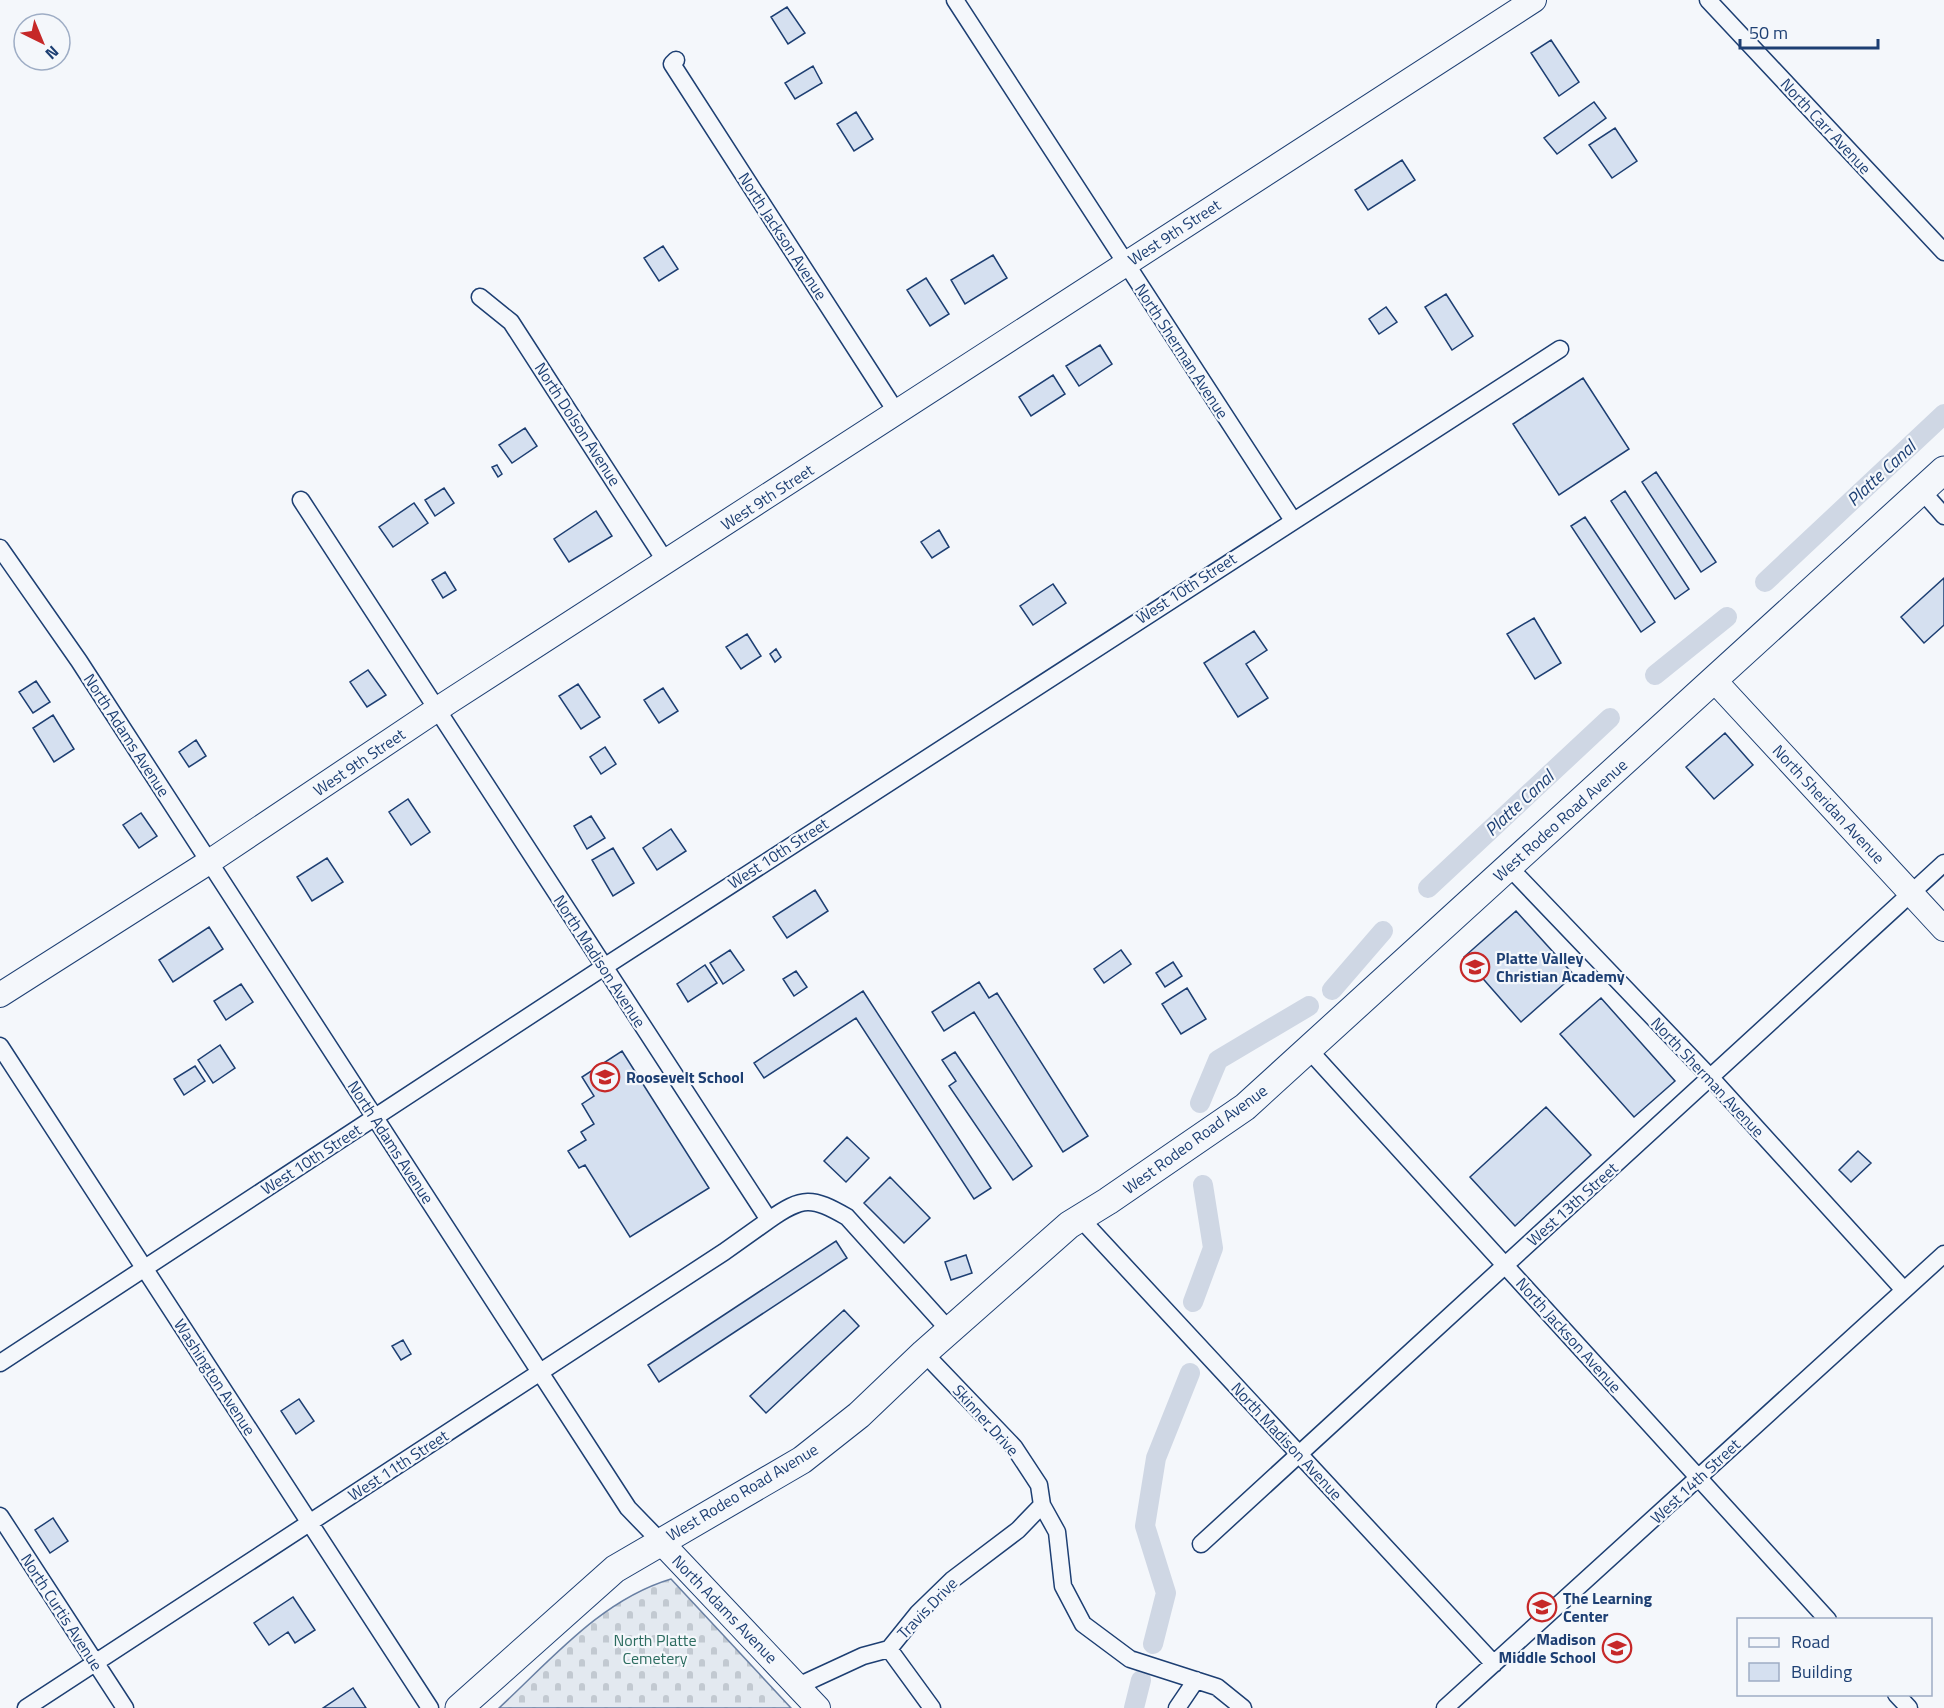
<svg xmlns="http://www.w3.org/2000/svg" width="1944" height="1708" viewBox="0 0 1944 1708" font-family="'Titillium Web',sans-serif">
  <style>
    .cemetery { fill: url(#cemetery-stones); stroke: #687fa3; stroke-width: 1.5 }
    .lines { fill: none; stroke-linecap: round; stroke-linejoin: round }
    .canal { stroke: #cfd7e4; stroke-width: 20 }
    .building { fill: #d5e0f0; stroke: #1d3f73; stroke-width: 1.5 }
    .street-casing { stroke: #1d3f73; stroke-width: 19 }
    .secondary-casing { stroke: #1d3f73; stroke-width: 26 }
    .primary-casing { stroke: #1d3f73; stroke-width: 29 }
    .street { stroke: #f4f7fb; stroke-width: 16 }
    .secondary { stroke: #f4f7fb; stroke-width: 24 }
    .primary { stroke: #f4f7fb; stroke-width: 27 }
    .labels { text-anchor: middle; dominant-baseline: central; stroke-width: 4.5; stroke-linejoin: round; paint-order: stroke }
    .street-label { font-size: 16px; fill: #1d3f73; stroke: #f4f7fb }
    .poi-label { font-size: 16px; font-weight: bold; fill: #1d3f73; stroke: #f4f7fb; text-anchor: start }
    .park-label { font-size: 16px; fill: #2c6c60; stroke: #f4f7fb }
    .water-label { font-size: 18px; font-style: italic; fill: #1d3f73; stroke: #f4f7fb }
  </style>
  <defs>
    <pattern id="cemetery-stones" width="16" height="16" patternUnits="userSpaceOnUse" patternTransform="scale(1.5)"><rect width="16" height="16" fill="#e3e9f0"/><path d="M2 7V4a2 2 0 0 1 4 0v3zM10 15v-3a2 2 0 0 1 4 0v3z" fill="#c2c9d1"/></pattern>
  </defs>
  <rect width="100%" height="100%" fill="#f4f7fb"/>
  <path class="cemetery" d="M671,1579L791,1708H499C552,1659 601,1600 671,1579Z"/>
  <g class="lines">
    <path class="canal" d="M1765,582L1944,414
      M1655,675L1727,617
      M1428,888L1610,718
      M1332,990L1383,931
      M1200,1103L1218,1060L1309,1006
      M1193,1302L1213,1248L1203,1185
      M1153,1644L1166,1593L1145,1526L1156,1458L1190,1373
      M1134,1708L1141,1680"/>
  </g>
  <path class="building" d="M787,7L805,33L788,44L771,17Z
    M1551,40L1579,82L1559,96L1531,53Z
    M813,66L822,83L795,99L785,83Z
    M1594,102L1606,118L1557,154L1544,138Z
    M856,112L873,139L854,151L837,124Z
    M1615,128L1637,161L1612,178L1589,145Z
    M1402,160L1415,180L1368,210L1355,190Z
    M663,246L678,269L659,281L644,258Z
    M993,255L1007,278L965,304L951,280Z
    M926,278L949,314L930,326L907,290Z
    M1446,294L1473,336L1452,350L1425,307Z
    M1386,307L1397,322L1379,334L1369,319Z
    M1100,345L1112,364L1079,386L1066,366Z
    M1053,375L1065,394L1031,416L1019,397Z
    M1583,378L1629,449L1559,495L1513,424Z
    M525,428L537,446L512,463L499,445Z
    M497,465L502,474L498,477L492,467Z
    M1656,472L1716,562L1701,572L1642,482Z
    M444,488L454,503L435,516L425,500Z
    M1625,491L1689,589L1675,599L1611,501Z
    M414,503L428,523L393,547L379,527Z
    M596,511L612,536L569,562L554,539Z
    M1585,517L1655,622L1641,632L1571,526Z
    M939,530L949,547L932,558L921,542Z
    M445,572L456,590L443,598L432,580Z
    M1944,578V625L1924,643L1901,617Z
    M1053,584L1066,603L1033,625L1020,606Z
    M1534,618L1561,663L1535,679L1507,634Z
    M1254,631L1267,650L1246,664L1268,698L1238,717L1204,663Z
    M747,634L761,656L741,669L726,647Z
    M776,649L781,657L775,662L770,654Z
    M368,670L386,695L367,707L350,682Z
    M36,681L50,702L33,713L19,692Z
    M578,684L600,717L581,729L559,696Z
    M663,688L678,711L659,723L644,700Z
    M53,715L74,749L54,762L33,728Z
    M1725,733L1753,765L1714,799L1686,767Z
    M196,740L206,756L189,767L179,752Z
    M605,747L616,764L601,774L590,757Z
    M408,799L430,832L411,845L389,812Z
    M141,813L157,836L139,848L123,825Z
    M591,816L605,838L587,849L574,826Z
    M671,829L686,851L657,870L643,848Z
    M613,848L634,883L613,896L592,860Z
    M327,858L343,882L312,901L297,877Z
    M815,890L828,911L787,938L773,917Z
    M1516,911L1574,975L1521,1022L1464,957Z
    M209,927L223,949L173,982L159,960Z
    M730,950L744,970L723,984L710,963Z
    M1121,950L1131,964L1104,983L1094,969Z
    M1173,962L1182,976L1165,987L1156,973Z
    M705,965L717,983L688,1002L677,984Z
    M796,971L807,987L794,996L783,979Z
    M979,982L989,998L997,993L1088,1136L1063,1152L974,1012L944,1031L932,1012Z
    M241,984L253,1002L226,1020L214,1001Z
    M1187,988L1206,1019L1181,1034L1162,1004Z
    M863,991L991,1188L974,1199L856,1018L764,1078L754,1063Z
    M1601,998L1675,1081L1634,1117L1560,1034Z
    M220,1045L235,1068L213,1083L198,1060Z
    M622,1051L709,1188L630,1237L585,1165L579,1168L568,1151L586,1140L581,1132L594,1124L582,1104L594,1096L582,1077Z
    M955,1052L1032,1166L1013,1180L949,1086L956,1081L942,1060Z
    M195,1066L205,1081L184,1095L174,1079Z
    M1546,1107L1591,1155L1515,1226L1470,1177Z
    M847,1137L869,1158L846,1182L824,1161Z
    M1858,1151L1871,1163L1851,1182L1839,1170Z
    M890,1177L930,1218L904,1243L864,1203Z
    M836,1241L847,1258L659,1382L648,1365Z
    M966,1255L972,1273L951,1280L945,1262Z
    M844,1310L859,1326L766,1413L750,1396Z
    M403,1340L411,1354L401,1360L392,1346Z
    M299,1399L314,1421L296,1434L281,1411Z
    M53,1518L68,1541L50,1553L35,1530Z
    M293,1597L315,1630L295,1643L288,1632L269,1645L254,1623Z
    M353,1688L366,1708H323Z"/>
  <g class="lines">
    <g class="street-casing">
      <path id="street" d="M955,0L1292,519
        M1708,0L1944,252
        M676,60L672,64L897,413
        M480,297L511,322L666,562
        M1922,491L1944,516
        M301,500L769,1220C803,1196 812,1197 847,1217L949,1330
        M0,548L79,661L628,1508L660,1541
        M1509,867L1711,1078L1904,1290
        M0,1046L430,1708
        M1309,1050L1828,1620
        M1080,1218L1494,1664
        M924,1353L1014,1447L1039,1485L1042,1505L1057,1532L1063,1586L1083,1624L1130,1659L1217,1687L1243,1708
        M0,1363L604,967L1560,349
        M0,1516L125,1708
        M1201,1544L1944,863
        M889,1649L932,1708
        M798,1686L863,1656L889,1649L918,1613L952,1580L1018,1530L1042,1505
        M1896,1694L1909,1708
        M26,1708L724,1252L769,1220
        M1177,1708L1196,1680
        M1445,1708L1944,1254"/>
    </g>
    <g class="secondary-casing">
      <path id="secondary" d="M1714,680L1944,929
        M0,995L209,862L436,710L1534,0
        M660,1541L818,1708"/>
    </g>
    <g class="primary-casing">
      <path id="primary" d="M459,1708L615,1569L802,1460L859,1415L924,1353L1069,1225L1108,1201L1245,1107L1944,470"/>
    </g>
    <use href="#street" class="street"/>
    <use href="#secondary" class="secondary"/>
    <use href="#primary" class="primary"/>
  </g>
  <defs>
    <g id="school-ring" transform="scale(1.5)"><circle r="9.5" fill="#f4f7fb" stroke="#c62828" stroke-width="1.5"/><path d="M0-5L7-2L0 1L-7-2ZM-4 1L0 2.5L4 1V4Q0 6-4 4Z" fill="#c62828"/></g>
  </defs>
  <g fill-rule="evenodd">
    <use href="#school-ring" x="1475" y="967"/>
    <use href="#school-ring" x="605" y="1077"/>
    <use href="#school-ring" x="1542" y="1607"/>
    <use href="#school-ring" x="1617" y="1648"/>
  </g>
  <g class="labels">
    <g class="street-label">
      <text transform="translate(1826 126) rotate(47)">North Carr Avenue</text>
      <text transform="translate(1174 232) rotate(-33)">West 9th Street</text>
      <text transform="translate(783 236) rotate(57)">North Jackson Avenue</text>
      <text transform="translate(1182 351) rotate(57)">North Sherman Avenue</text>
      <text transform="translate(578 424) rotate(57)">North Dolson Avenue</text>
      <text transform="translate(767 497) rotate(-33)">West 9th Street</text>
      <text transform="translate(1186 588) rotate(-33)">West 10th Street</text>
      <text transform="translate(127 735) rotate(57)">North Adams Avenue</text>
      <text transform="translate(359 762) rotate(-34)">West 9th Street</text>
      <text transform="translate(1829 804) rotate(47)">North Sheridan Avenue</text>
      <text transform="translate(1560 820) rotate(-42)">West Rodeo Road Avenue</text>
      <text transform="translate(778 853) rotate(-33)">West 10th Street</text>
      <text transform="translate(600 961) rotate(57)">North Madison Avenue</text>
      <text transform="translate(1708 1077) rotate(47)">North Sherman Avenue</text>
      <text transform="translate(1195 1139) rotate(-36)">West Rodeo Road Avenue</text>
      <text transform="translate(391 1142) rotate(57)">North Adams Avenue</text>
      <text transform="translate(311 1159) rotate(-33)">West 10th Street</text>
      <text transform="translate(1572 1204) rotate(-42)">West 13th Street</text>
      <text transform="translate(1569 1335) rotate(48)">North Jackson Avenue</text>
      <text transform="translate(215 1377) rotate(57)">Washington Avenue</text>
      <text transform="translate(986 1420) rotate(48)">Skinner Drive</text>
      <text transform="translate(1287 1441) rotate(47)">North Madison Avenue</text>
      <text transform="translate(398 1465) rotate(-33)">West 11th Street</text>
      <text transform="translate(1695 1481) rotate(-43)">West 14th Street</text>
      <text transform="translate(742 1492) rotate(-31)">West Rodeo Road Avenue</text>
      <text transform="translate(927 1608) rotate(-46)">Travis Drive</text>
      <text transform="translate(725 1609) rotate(46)">North Adams Avenue</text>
      <text transform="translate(62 1612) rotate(57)">North Curtis Avenue</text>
    </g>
    <g class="poi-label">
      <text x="1496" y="958">Platte Valley<tspan x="1496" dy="18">Christian Academy</tspan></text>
      <text x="626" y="1077">Roosevelt School</text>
      <text x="1563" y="1598">The Learning<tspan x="1563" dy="18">Center</tspan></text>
      <text x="1596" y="1639" text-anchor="end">Madison<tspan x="1596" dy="18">Middle School</tspan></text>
    </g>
    <g class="park-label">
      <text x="655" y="1640">North Platte<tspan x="655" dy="18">Cemetery</tspan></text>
    </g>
    <g class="water-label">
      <text transform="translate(1881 473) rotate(-43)">Platte Canal</text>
      <text transform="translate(1519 803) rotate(-43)">Platte Canal</text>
    </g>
  </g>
  <rect x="1737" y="1618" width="195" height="78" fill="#f4f7fb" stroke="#9eadc5" stroke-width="1.5"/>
  <rect x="1749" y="1638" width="30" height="9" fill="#f4f7fb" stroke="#9eadc5" stroke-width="1.5"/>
  <text x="1791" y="1648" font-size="18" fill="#1d3f73">Road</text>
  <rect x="1749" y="1663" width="30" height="18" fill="#d5e0f0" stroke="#9eadc5" stroke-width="1.5"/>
  <text x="1791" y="1678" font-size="18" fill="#1d3f73">Building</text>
  <g transform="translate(42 42) rotate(137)"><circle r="28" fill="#f4f7fb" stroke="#9eadc5" stroke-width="1.5"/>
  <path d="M0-4.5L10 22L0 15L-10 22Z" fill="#c62828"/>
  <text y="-9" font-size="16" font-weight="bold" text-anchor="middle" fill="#1d3f73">N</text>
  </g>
  <path d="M1740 39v9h138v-9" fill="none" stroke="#1d3f73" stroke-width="3"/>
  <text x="1749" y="39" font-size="18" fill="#1d3f73" stroke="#f4f7fb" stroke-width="4.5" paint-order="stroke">50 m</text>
</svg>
